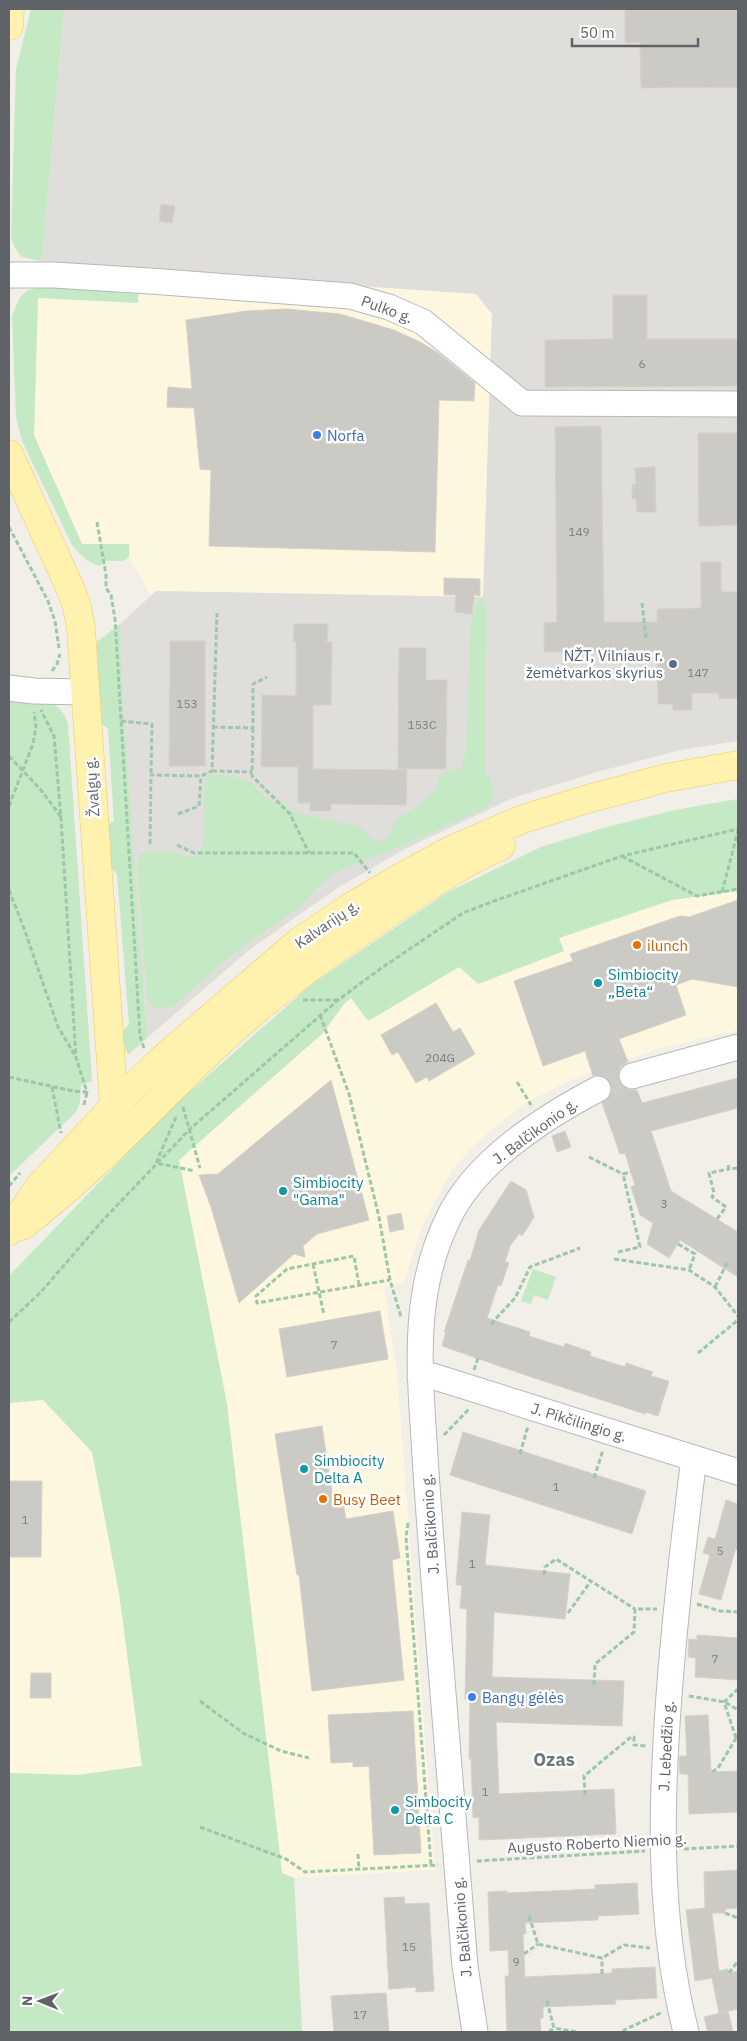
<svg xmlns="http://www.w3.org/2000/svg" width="747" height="2041" viewBox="0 0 747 2041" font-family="'IBM Plex Sans',sans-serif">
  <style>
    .commercial { fill: #fef7e0 }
    .industrial { fill: #e0deda }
    .green { fill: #c5e8c5 }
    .building { fill: #cccac5; stroke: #d6d1c6 }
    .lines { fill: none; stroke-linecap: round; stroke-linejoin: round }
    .minor-tunnel { stroke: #ccccc8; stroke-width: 25; stroke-dasharray: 25 12; stroke-linecap: butt }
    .minor-casing { stroke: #b5b8bc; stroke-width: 27 }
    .major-casing { stroke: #f2c960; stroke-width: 29 }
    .path { stroke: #9cc7a9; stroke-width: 3; stroke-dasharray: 5 2.5; stroke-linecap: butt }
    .minor { stroke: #fff; stroke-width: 25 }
    .major { stroke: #fff2af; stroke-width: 28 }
    .shop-dot { fill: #3f7fe0; stroke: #fff; stroke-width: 2 }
    .service-dot { fill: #5c6f8a; stroke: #fff; stroke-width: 2 }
    .food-dot { fill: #e8710a; stroke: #fff; stroke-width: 2 }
    .culture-dot { fill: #0f9aa8; stroke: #fff; stroke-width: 2 }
    .labels { text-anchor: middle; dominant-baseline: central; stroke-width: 5; stroke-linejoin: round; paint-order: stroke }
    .number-label { font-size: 12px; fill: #7a7d7f }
    .street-label { font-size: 15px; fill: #5f6368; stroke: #fff }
    .shop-label { font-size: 15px; fill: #366cbe; stroke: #fff; text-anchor: start }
    .service-label { font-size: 15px; fill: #4e5e75; stroke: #fff; text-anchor: end }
    .food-label { font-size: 15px; fill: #c56008; stroke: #fff; text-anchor: start }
    .culture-label { font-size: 15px; fill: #0d838f; stroke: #fff; text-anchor: start }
    .quarter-label { font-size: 18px; font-weight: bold; fill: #70757a; stroke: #fff }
  </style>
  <rect width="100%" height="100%" fill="#f1efe8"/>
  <path class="commercial" d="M143,271L476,294L492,314L483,597L156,591L151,596L129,557L128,544H82L34,435L38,297L138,303Z
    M738,891V1030L658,1049L571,1080L522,1105L478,1141L451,1171L423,1224L404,1282L384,1287L397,1373L435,1870L294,1878L282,1873L227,1404L179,1160L323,1033L344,1004L352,998L369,1021L459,967L564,951L559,938L672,900Z
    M43,1400L92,1452L119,1593L142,1766L78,1775L9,1773V1403Z"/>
  <path class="industrial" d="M64,9H738V741L680,750L597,772L513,798L407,848L339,887L249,950L147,1038L124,711L120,624L156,591L483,597L492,314L476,294L143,271L42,261Z"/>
  <path class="green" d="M31,9H64L42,261L21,257L14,246L11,237L16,69Z
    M45,286L138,294V303L38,298L34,435L82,544H129V557L123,561H102L101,566C88,564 80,554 72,545L22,441L16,417L12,316L20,297L28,290Z
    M479,598L485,602L487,609L485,770C491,782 499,796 487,807L404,845L339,871L323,882L301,906L229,957L172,1007L155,1009L149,1003L147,996L137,864L140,855C166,843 172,858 195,857L203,846L205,780L208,775L217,774L242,779L251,783L270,802L287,804L294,812L360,827L373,840L385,842L399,816L417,807L435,791L440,774L449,770L460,769L466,754L471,621Z
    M120,624L124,711L147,1038L128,1055L125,1048L123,1031L129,1024L117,874L111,868L108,825L114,821L108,729L101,723L96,648L98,641Z
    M9,696C33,700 61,696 68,724L92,1081L81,1085L80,1102L76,1112L9,1176Z
    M738,799V891L672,900L559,938L564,951L478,984L459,967L368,1021L351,998L344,1004L323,1033L179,1160L227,1404L282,1873L294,1878L302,2031L9,2032V1773L78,1775L142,1766L119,1593L92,1452L43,1400L9,1403V1276L168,1111L313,983L448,892L541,847L603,828L675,810Z
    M533,1269L556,1277L548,1300L534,1295L531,1304L521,1301Z"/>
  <path class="building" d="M625,9H738V87L641,88L640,42L625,43Z
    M161,204L175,206L172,223L159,221Z
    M613,295H647V339H738V386L545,387V340L613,339Z
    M286,309L340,314L394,330L420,342L438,353L475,383L474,401L439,400L435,552L209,546L211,470L200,469L194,408L167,407L168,387L192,389L186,320L246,311Z
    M601,426L604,622H657V609L701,608V562H721V592H738V698L719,699V693H692V710H673V704H658L657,651L544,652V623L557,622L555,427Z
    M698,433H738V525L699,526Z
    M655,467L656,512H637L636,499H632V484L636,485L635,468Z
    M444,578L480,579V596L474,595L472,614L455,612L456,595H444Z
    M294,624H328L327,642H332L331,705H313V769L407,770L406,805L331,804V811H310V803H298V767H261L262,695L296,696V642H293Z
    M170,641H205V766H169Z
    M399,648H426V680H447L446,769H398Z
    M738,900V987L692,979L676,985L686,1015L619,1039L628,1062L621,1066L618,1073V1079L622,1086L629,1090H637L642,1103L738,1078V1108L651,1131L671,1191L738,1232V1277L680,1240L669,1258L647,1244L653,1223L640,1215L631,1187L635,1185L625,1153L620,1154L602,1103L610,1096L612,1090L611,1083L605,1077L599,1075L593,1076L585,1051L543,1066L514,981L573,961L570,954L680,916L689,917Z
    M436,1003L453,1032L460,1028L475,1054L429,1081L427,1077L416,1083L398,1052L392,1055L381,1035Z
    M331,1080L369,1220L317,1234L303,1246L305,1257L294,1254L239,1303L211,1207L199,1175L218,1174Z
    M565,1131L571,1147L557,1152L552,1136Z
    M511,1181L526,1190L534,1217L522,1236L519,1234L510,1246L505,1262L509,1263L501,1286L498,1285L487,1318L530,1332L529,1336L564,1347L565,1343L591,1352L590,1356L625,1367L626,1363L653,1372L651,1376L669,1381L658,1416L646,1412L645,1414L528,1376L442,1346L446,1332H444L468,1260L470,1261L479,1230Z
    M401,1213L404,1229L390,1232L387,1216Z
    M380,1311L388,1359L287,1377L279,1329Z
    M322,1426L334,1505L343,1503L346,1519L393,1511L400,1558L392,1560L404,1680L312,1691L299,1575H297L275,1434Z
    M463,1432L646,1491L632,1534L450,1475Z
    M9,1481H42L41,1557H9Z
    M726,1500L738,1504V1540L721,1600L699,1594L710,1555L703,1553L708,1537L715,1539Z
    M462,1512L490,1515L485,1565L570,1574L565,1619L494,1612L492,1677L624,1681L622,1726L496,1722L499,1794L614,1789L616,1834L479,1840V1817L473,1818L471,1759H469L470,1699H465L467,1609L460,1608L462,1585H456Z
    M697,1635L738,1638V1680L695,1677L696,1658L688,1657L689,1639L697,1640Z
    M31,1673H51V1698H30Z
    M413,1711L421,1853L374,1855L369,1766L353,1767V1762L331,1763L328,1715Z
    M708,1715L711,1772L738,1771V1812L689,1814L688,1774H680L679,1758L680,1756H687L685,1716Z
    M738,1870V1908L725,1909V1913H712L719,1971L728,1969L729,1973L738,1971V2009L719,2013L712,1978L695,1981L686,1910L705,1908L704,1872Z
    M637,1883L639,1914L598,1916V1920L525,1923L526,1934H523L525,1977L612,1973V1969L655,1967L657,1998L615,2000L616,2004L543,2007V2018H540L541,2032H507L505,1976H509L508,1950L490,1951L488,1892L507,1891V1893L595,1889V1885Z
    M404,1897L405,1904L429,1903L434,1991L416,1992V1987L389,1989L384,1898Z
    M386,1993L389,2032H334L331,1996Z
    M728,2011L733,2032H708L704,2017Z"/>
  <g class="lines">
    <path class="minor-tunnel" d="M598,1089L632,1076"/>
    <g class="minor-casing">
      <path id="minor" d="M9,275H54L150,281L350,296L389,307L423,322L522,403L738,404
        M9,688L34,691L85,692
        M632,1076L738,1047
        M420,1376H432L738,1472
        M475,2032L465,1966C455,1841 445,1717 435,1593C431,1542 427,1491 424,1440C419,1363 413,1291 448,1219C475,1161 543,1118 598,1089
        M686,2032C656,1914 661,1790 671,1670C677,1599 685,1529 694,1458"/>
    </g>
    <g class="major-casing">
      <path id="major" d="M9,26L10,9
        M9,454L71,590L77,607L81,628L114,1106L122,1113
        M22,1226C89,1175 145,1114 205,1056C258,1004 322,957 384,916C421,891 460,864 501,846
        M9,1231L40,1186L114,1106L159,1062L301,940L349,908L396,880L451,850L523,819L584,800L666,778L738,765"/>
    </g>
    <path class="path" d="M97,522L106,575V588L111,595L115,619L140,1036L144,1048
      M9,527L48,601L55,621L59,648
      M642,603L646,639
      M52,671L57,664L60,654
      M121,721L152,724L151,775
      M213,727L253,728V684L267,677
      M253,728L252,776L290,814L309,853
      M9,756L41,790L61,817
      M212,771L252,772
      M9,806L33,744L36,727L34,712
      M178,814L199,806L201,776
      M150,844L151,775L201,776L212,771L217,613
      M177,845L194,853H354L370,873
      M622,856L697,896L738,889
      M9,890L25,931L58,1027L76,1057
      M722,892L738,831
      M303,1000H337
      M320,1015L349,1094L379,1217L390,1280L401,1317
      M9,1077L73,1091L87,1092L76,1058L61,818L54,736L41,710
      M517,1082L531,1105
      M52,1087L61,1133
      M84,1105L87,1092
      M183,1107L200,1168
      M176,1117L156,1163L195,1171
      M589,1157L623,1174
      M728,1165L729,1169L738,1168
      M9,1186L20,1173
      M717,1219L726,1207L712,1197L714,1193L709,1173L729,1169
      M678,1244L695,1254L689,1270
      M618,1252L640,1247L623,1174L631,1172
      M614,1259L689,1270L715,1287L738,1316
      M313,1264L324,1315
      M359,1285L354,1256L287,1269L256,1296L257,1303L390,1280
      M715,1287L727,1263
      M9,1322L41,1292L103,1220L190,1129L338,1000L380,969L463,913L494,901L622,856L738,829
      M491,1324L515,1298L530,1267L580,1248
      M698,1353L738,1320
      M474,1370L478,1358
      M444,1435L469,1409
      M520,1454L528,1426
      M594,1478L603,1450
      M408,1523L406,1537L431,1865
      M737,1546L738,1549
      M544,1575L545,1567L556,1559L635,1609
      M697,1604L720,1611L738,1612
      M568,1613L591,1581
      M594,1685L595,1664L634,1632L635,1609H657
      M689,1696L725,1702L738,1710
      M200,1701L243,1733L281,1751L309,1758
      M736,1738L724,1702L738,1689
      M712,1772L718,1768L738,1735
      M585,1795L584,1776L631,1737H634V1745L646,1746
      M200,1827L286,1859L305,1872L438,1865
      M684,1849L738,1846
      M358,1854L359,1870
      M477,1861L645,1851
      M725,1913L738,1918
      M529,1916L538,1944L602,1958L624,1945L650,1948
      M524,1954L538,1944
      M729,1973L738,1961
      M602,1974V1958
      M547,2001L554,2028L577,2032
      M549,2032L554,2028
      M624,2032V2030L663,2012"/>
    <use href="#minor" class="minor"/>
    <use href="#major" class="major"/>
  </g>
  <g class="shop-dot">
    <circle cx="317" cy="435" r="5"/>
    <circle cx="472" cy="1697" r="5"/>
  </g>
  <circle class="service-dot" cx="673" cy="664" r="5"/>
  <g class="food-dot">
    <circle cx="637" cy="945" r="5"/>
    <circle cx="323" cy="1499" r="5"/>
  </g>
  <g class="culture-dot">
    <circle cx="598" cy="983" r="5"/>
    <circle cx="283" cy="1191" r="5"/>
    <circle cx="304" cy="1469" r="5"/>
    <circle cx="395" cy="1810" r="5"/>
  </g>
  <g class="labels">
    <g class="number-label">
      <text x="642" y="363">6</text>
      <text x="579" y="531">149</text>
      <text x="698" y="672">147</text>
      <text x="187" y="703">153</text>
      <text x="422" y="724">153C</text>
      <text x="440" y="1057">204G</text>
      <text x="664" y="1203">3</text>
      <text x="334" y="1344">7</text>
      <text x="556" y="1486">1</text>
      <text x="25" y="1519">1</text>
      <text x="720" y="1550">5</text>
      <text x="472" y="1563">1</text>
      <text x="715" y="1658">7</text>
      <text x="485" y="1791">1</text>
      <text x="409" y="1946">15</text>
      <text x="516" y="1961">9</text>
      <text x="360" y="2014">17</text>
    </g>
    <g class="street-label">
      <text transform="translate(387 309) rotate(20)">Pulko g.</text>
      <text transform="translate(92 787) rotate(-94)">Žvalgų g.</text>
      <text transform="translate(327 924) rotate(-34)">Kalvarijų g.</text>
      <text transform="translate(535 1131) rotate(-36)">J. Balčikonio g.</text>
      <text transform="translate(579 1422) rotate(17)">J. Pikčilingio g.</text>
      <text transform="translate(430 1524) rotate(-94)">J. Balčikonio g.</text>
      <text transform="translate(666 1746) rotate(-87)">J. Lebedžio g.</text>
      <text transform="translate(597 1843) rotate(-3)">Augusto Roberto Niemio g.</text>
      <text transform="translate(462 1927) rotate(-95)">J. Balčikonio g.</text>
    </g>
    <g class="shop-label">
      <text x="327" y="435">Norfa</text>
      <text x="482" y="1697">Bangų gėlės</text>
    </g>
    <g class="service-label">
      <text x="663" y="655">NŽT, Vilniaus r.<tspan x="663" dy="17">žemėtvarkos skyrius</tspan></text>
    </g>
    <g class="food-label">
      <text x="647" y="945">ilunch</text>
      <text x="333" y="1499">Busy Beet</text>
    </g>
    <g class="culture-label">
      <text x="608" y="974">Simbiocity<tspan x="608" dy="17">„Beta“</tspan></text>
      <text x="293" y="1182">Simbiocity<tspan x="293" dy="17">"Gama"</tspan></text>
      <text x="314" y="1460">Simbiocity<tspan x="314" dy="17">Delta A</tspan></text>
      <text x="405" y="1801">Simbocity<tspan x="405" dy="17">Delta C</tspan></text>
    </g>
    <g class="quarter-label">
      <text x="554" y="1759">Ozas</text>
    </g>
  </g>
  <rect width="747" height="2041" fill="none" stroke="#5f6368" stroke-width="20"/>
  <g transform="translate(40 2001) rotate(271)" stroke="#ffffff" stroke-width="4" paint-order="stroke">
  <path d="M0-4L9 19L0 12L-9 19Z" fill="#5f6368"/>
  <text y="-8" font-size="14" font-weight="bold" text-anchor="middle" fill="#5f6368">N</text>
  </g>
  <path d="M572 38v8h126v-8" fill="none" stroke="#5f6368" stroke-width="2.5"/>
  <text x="580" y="38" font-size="15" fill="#5f6368" stroke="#ffffff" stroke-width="4" paint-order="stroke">50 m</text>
</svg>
